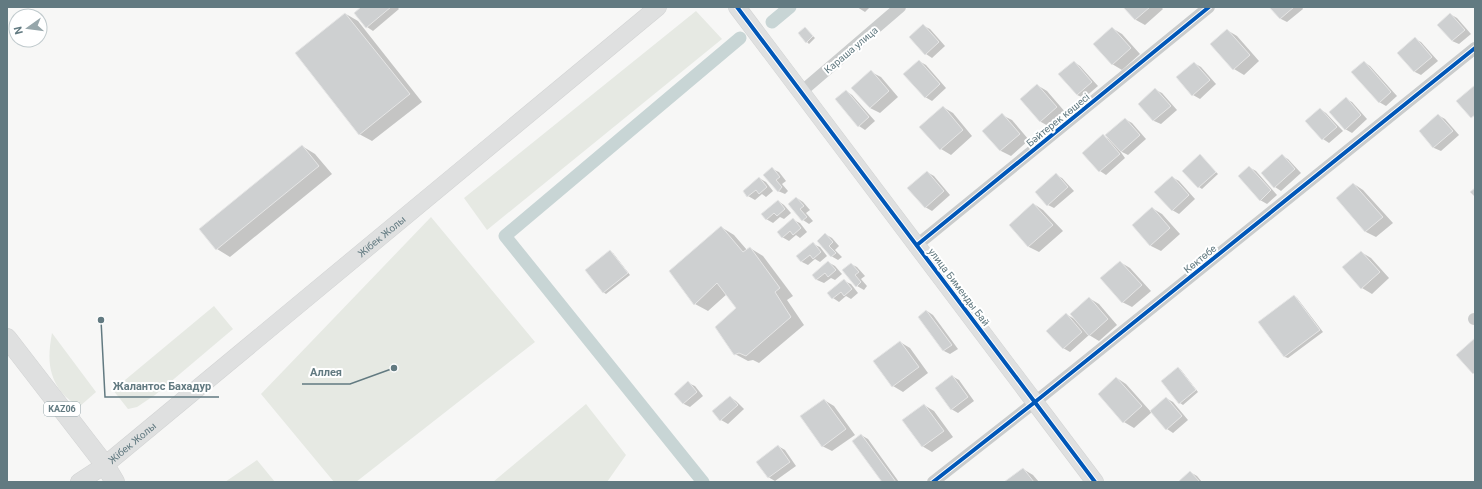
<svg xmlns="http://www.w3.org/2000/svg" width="1482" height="489" viewBox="0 0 1482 489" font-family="Roboto,sans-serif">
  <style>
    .green { fill: #e6e9e3 }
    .shadow { fill: #0003 }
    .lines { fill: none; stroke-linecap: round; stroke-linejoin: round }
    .canal { stroke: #c8d5d5; stroke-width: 13 }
    .building { fill: #ced0d1; stroke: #e6e6e6 }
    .secondary-casing { stroke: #d3d4d4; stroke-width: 18 }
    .primary-casing { stroke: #d2d3d3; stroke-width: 20 }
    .street { stroke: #cacccc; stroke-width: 12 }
    .secondary { stroke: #dfe0e0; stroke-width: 17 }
    .primary { stroke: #dfe0e0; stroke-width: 19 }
    .cycleway-casing { stroke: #fff; stroke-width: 6 }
    .cycleway { stroke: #0057b8; stroke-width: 4 }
    .labels { text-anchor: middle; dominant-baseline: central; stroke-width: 4; stroke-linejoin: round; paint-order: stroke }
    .shield { fill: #fff; stroke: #91a2a7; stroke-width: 1 }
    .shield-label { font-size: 9px; font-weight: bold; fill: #627a81 }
    .street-label { font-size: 10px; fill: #627a81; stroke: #fff }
    .leader { fill: none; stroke: #627a81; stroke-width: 1.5 }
    .callout-dot { fill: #627a81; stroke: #fff; stroke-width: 1.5 }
    .callout-label { font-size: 11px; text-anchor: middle; font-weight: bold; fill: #627a81; stroke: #fff; stroke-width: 4; stroke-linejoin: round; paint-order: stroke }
  </style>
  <rect width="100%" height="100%" fill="#f7f7f6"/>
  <path class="green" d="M696,11L722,39L487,230L464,198Z
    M431,217L535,342L356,482H334L261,394Z
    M214,306L233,329L155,395L137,407L128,409L113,390Z
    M52,333L96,392L79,407C74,403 66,398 62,393C47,374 48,355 52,333Z
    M586,404L626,455L607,482H493Z
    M257,460L275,482H225Z"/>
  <path class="shadow" d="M363,7H397L399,9L373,31L367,27L355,13Z
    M857,7H870L865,12Z
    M1124,7H1161L1163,9L1145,25L1136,20Z
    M1271,7H1302L1303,9L1287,22L1281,19Z
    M346,14L358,21L422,102L372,141L359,134Z
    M1450,14L1457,18L1471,34L1459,44L1452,41Z
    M924,26L930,29L945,46L932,58L926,54Z
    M805,28L815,38L809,44L807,42Z
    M1112,28L1122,34L1140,54L1122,70L1112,64Z
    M1227,30L1237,36L1259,61L1244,75L1234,69Z
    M1415,39L1421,42L1438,61L1421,75L1415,72L1398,53Z
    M919,61L926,65L946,88L932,101L925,97Z
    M1074,62L1080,66L1098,86L1084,98L1077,95L1060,75Z
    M1364,62L1370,66L1397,96L1386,106L1379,102Z
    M1194,63L1201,67L1216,84L1200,99L1193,95Z
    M871,72L881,77L898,97L880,113L870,108Z
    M1037,85L1047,91L1066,113L1050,127L1041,122Z
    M1156,90L1162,93L1177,110L1161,124L1154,121L1140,104Z
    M846,91L852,95L875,121L865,130L859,126Z
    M1346,99L1352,102L1367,119L1352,133L1345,129Z
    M943,107L953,113L972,136L951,155L941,149Z
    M1320,109L1326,113L1343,131L1329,143L1323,139L1307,121Z
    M1002,115L1012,120L1029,140L1011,156L1001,151L984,131Z
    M1438,115L1445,119L1459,135L1441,151L1434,148L1420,131Z
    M1125,119L1132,123L1146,139L1128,155L1120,151L1125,158L1106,175L1100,171L1103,136L1111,140Z
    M302,146L315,154L332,174L230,257L217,249L201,229Z
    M1200,156L1218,174L1202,189L1199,187Z
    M1282,156L1288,159L1301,173L1281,191L1275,187Z
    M1249,167L1256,171L1277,195L1267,204L1260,200Z
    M772,169L779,172L786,181L782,184L788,191L785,194L778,191Z
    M927,172L934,176L950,195L932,211L925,207Z
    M1056,175L1062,178L1074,191L1054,208L1048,205Z
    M1172,177L1179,181L1195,199L1179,214L1172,210Z
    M759,178L766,182L773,191L766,197L762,194L755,200L748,196L744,191Z
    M1354,184L1363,190L1393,223L1376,237L1366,232L1337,198Z
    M797,198L803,202L810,210L806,213L813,221L809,224L803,220Z
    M778,201L784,205L791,213L784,219L780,217L773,223L766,219Z
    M1034,204L1043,210L1063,231L1039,252L1029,247L1010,225Z
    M1152,208L1162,214L1180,234L1161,251L1151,246L1133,225Z
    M793,220L800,223L807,232L800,238L796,235L789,241L782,237Z
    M721,227L734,235L747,250L750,248L763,256L793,296L787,300L804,325L759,363L753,360L748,361L735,354L738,308L727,294L708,311L695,304Z
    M825,234L832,238L839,246L835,250L842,257L838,260L831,256Z
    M813,244L820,247L827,256L820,262L815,259L808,265L802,262L798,256Z
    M610,252L613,253L630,275L606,294L603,292Z
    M1361,252L1371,258L1389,278L1372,294L1362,288Z
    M828,262L835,266L842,274L835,280L831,278L824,283L817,280L813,275Z
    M1120,262L1130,268L1151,291L1132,307L1122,302Z
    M851,264L857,267L865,276L861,279L867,286L864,290L857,286Z
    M844,281L851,284L858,293L851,299L846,296L839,302L833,298L829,293Z
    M1294,296L1297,298L1323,332L1288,358L1285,357L1259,322Z
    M1089,298L1099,304L1117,325L1099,341L1089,335L1070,352L1063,348L1066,314L1076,320Z
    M927,311L933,315L958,349L950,354L944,351L919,317Z
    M900,342L910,348L928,373L903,392L893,386L875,361Z
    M1178,368L1181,370L1198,392L1183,405L1180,403Z
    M952,376L959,380L974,401L958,413L951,409Z
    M1117,378L1126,384L1151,412L1166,398L1173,402L1188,420L1173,433L1167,429L1152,412L1134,428L1124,422Z
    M688,383L695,386L703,396L690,407L684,404L675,394Z
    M730,397L736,401L744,409L728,424L721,420Z
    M824,400L834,406L855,435L832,451L822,446Z
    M924,405L934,411L953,437L932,452L922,446Z
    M861,435L868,439L899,482H883Z
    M778,446L785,450L796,466L775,481L768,477Z
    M1023,469L1033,475L1039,482H1006Z
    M1190,472L1197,476L1202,482H1179Z"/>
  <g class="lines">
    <path class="canal" d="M772,22L790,7
      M703,482L505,236L740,38"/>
  </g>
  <path class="building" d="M361,7H391L366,28L354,13Z
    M1123,7H1150L1135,20Z
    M1269,7H1294L1280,19Z
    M345,13L410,94L359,135L295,53Z
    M1450,13L1465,30L1452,41L1437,25Z
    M923,24L939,42L925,55L909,37Z
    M805,27L813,36L806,43L798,33Z
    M1112,27L1131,48L1112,65L1093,44Z
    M1227,29L1250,55L1233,70L1210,44Z
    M1415,37L1432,57L1414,72L1397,53Z
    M919,60L940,84L925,98L903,74Z
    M1074,61L1092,82L1077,95L1058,74Z
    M1364,61L1391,92L1379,103L1351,72Z
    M1194,62L1210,80L1192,96L1176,77Z
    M871,70L889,91L870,108L851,88Z
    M1037,84L1057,107L1040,122L1020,99Z
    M1475,85V115L1471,118L1456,101Z
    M1155,88L1171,106L1153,121L1138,104Z
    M846,90L869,117L858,127L835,99Z
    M1346,97L1361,115L1345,130L1329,112Z
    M943,106L963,130L940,150L919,127Z
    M1320,108L1337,127L1322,140L1305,121Z
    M1002,113L1020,134L1000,151L982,131Z
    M1438,114L1453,131L1433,148L1419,131Z
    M1125,118L1140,135L1121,152L1105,135Z
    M1103,134L1120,154L1099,172L1082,153Z
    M302,145L319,166L216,250L199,229Z
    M1200,154L1216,172L1198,188L1182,171Z
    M1282,154L1295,169L1274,188L1261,173Z
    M1249,166L1271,190L1260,201L1238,176Z
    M772,167L780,177L776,180L782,187L778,192L763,175Z
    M927,171L944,191L925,208L907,188Z
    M1056,173L1068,187L1047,206L1035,192Z
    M1172,176L1189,195L1172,211L1154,192Z
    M759,177L767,187L759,194L756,190L747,197L743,191Z
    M1353,183L1383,217L1365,232L1336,198Z
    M1475,188V197L1470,192Z
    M796,197L804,206L800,209L807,217L802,221L788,204Z
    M778,200L785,209L777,216L774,213L766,220L761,214Z
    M1033,203L1053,225L1028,247L1009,225Z
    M1152,207L1170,228L1150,246L1132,225Z
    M793,218L801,228L793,235L790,231L782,238L777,232Z
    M721,226L743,252L750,247L780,288L775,292L791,317L746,356L739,353L734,355L715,327L736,308L717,283L694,305L669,271Z
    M825,233L833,242L829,246L836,253L831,257L817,241Z
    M813,242L821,252L813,259L810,255L801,262L796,256Z
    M610,250L628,273L603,293L585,270Z
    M1361,251L1380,272L1361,289L1342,267Z
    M828,261L836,270L828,277L825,273L816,280L812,275Z
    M1120,261L1142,285L1122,303L1100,278Z
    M851,263L859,272L855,275L861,282L856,287L842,270Z
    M844,279L852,289L844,296L841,292L832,299L827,293Z
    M1294,295L1320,330L1284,357L1258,322Z
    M1089,297L1108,319L1089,336L1070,314Z
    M926,310L952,345L943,351L918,317Z
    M1066,313L1082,332L1063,349L1046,331Z
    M1475,338V372L1473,374L1456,355Z
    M900,341L919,367L892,387L873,361Z
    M1178,367L1196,390L1179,404L1161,381Z
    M952,375L968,397L951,410L935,388Z
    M1116,377L1142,406L1123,423L1098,394Z
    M688,381L697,392L683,404L674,394Z
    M730,396L738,405L720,421L712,411Z
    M1166,397L1182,416L1166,430L1150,411Z
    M824,399L846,429L822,447L800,416Z
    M924,404L944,431L922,447L902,420Z
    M861,434L896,482H882L852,441Z
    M778,445L790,462L768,478L756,462Z
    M1023,468L1034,482H1004Z
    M1190,471L1200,482H1178Z"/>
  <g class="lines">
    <g class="secondary-casing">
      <g id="secondary">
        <path d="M737,7L1095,482"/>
        <path id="s1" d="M79,482L105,465L658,7"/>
      </g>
    </g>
    <g class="primary-casing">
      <path id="primary" d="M7,338L105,465L115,482"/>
    </g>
    <path class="street" d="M801,92L900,7
      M917,245L1209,7
      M1474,319H1475
      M933,482L1035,402L1475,48"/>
    <use href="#secondary" class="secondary"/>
    <use href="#primary" class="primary"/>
    <g class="cycleway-casing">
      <path id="cycleway" d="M737,7L1095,482
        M917,245L1209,7
        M933,482L1035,402L1475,48"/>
    </g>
    <use href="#cycleway" class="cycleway"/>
  </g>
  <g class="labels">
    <rect class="shield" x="44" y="402" width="36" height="14" rx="3"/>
    <g class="shield-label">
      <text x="62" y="409">KAZ06</text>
    </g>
    <g class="street-label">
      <text transform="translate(851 50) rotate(-40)">Караша улица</text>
      <text transform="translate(1058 120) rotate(-39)">Бәйтерек көшесі</text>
      <text stroke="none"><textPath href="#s1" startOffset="390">Жібек Жолы</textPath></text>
      <text transform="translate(1200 259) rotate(-39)">Көктөбе</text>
      <text transform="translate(959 287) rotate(53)">улица Бименды Бай</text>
      <text stroke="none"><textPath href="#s1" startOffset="66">Жібек Жолы</textPath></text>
    </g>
  </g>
  <path class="leader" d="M394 368L350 384H302M101 320L105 397H219"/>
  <g class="callout-dot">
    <circle cx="394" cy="368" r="4"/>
    <circle cx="101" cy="320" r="4"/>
  </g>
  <g class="callout-label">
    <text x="326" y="376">Аллея</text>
    <text x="162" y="390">Жалантос Бахадур</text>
  </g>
  <rect width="1482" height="489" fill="none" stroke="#627a81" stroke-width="16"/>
  <g transform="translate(28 28) rotate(256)"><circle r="19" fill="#ffffff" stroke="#c0cacd"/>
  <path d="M0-3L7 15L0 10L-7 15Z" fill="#96a6aa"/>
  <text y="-6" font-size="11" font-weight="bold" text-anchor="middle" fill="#627a81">N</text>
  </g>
</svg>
